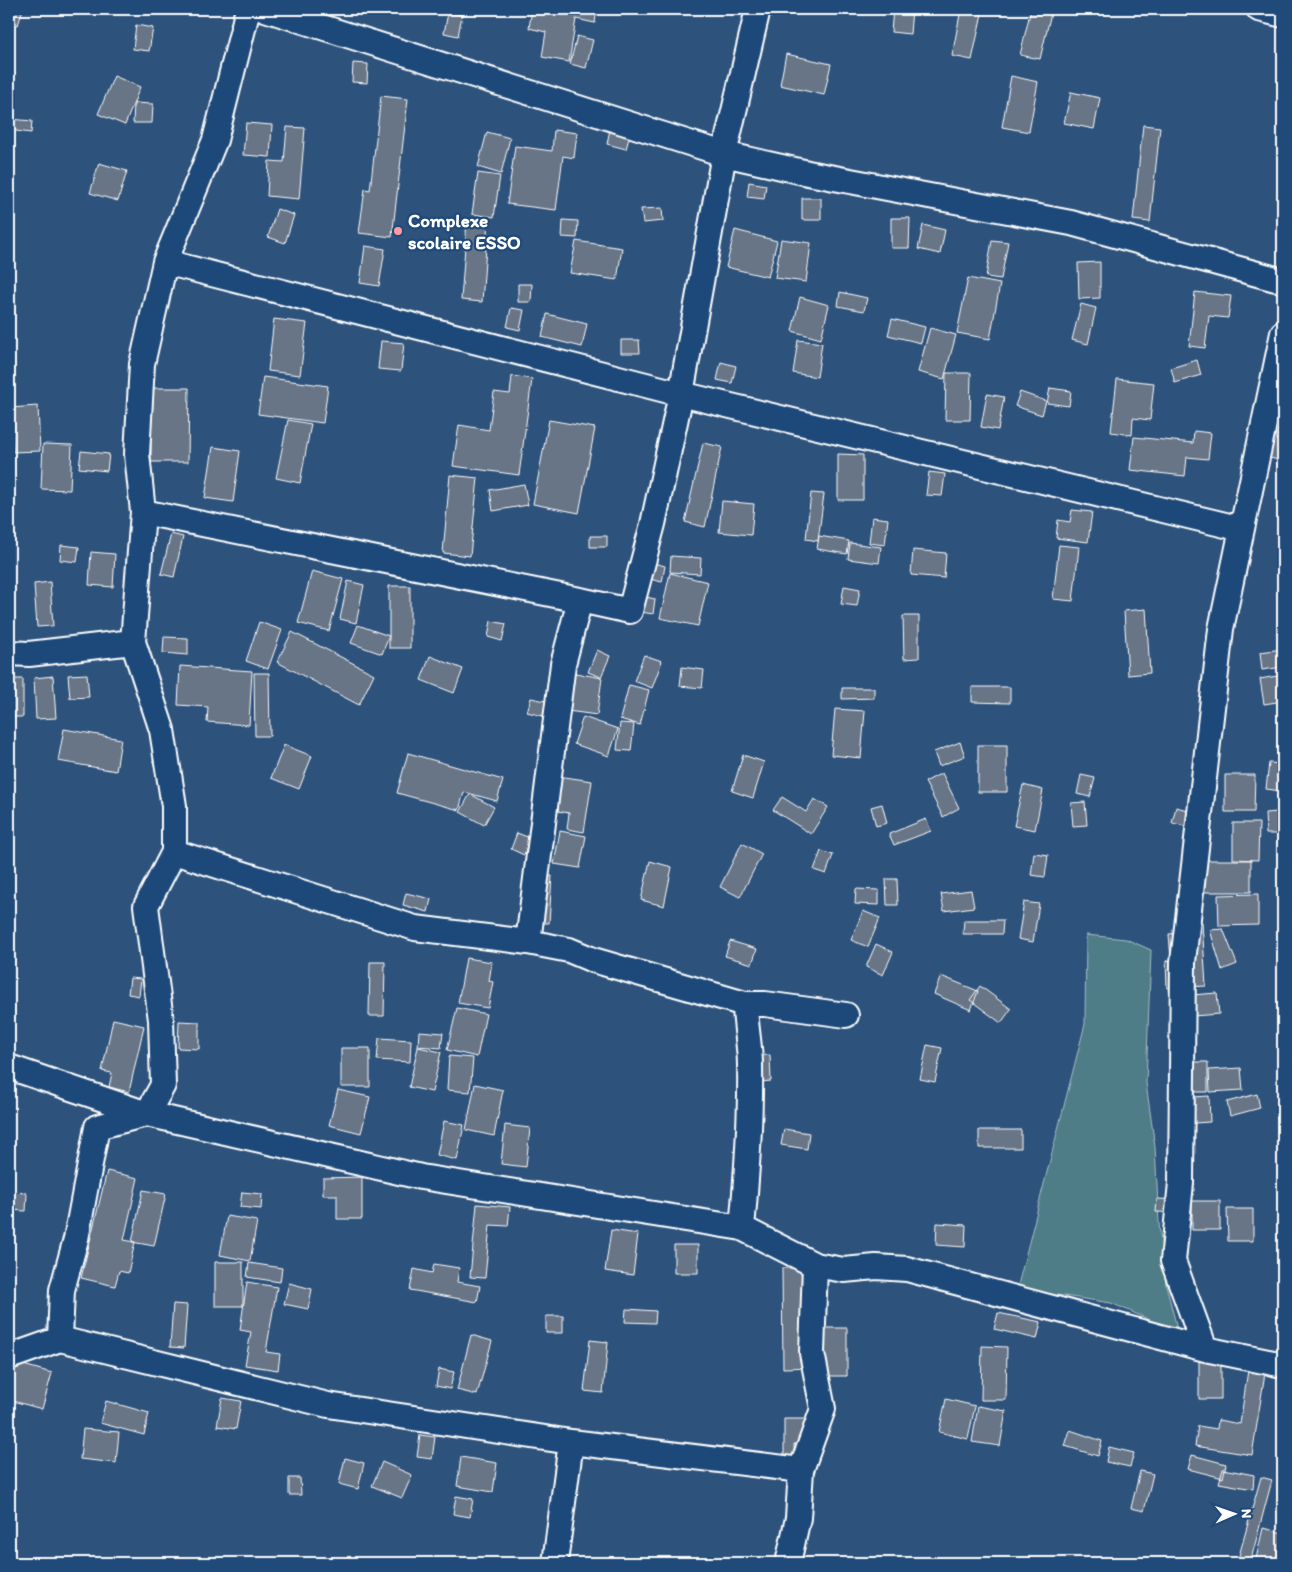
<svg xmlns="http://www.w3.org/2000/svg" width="1292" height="1572" viewBox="0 0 1292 1572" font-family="Itim,sans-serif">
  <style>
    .green { fill: #507d87; stroke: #a8bec3 }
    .building { fill: #677486; stroke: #fff }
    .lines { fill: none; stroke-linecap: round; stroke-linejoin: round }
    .minor-casing { stroke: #fff; stroke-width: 28 }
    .minor { stroke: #1f4a7a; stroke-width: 24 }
    .poi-dot { fill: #ff9aa2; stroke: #1f4a7a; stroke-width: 2 }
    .labels { text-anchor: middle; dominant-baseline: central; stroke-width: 4.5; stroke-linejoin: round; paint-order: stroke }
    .poi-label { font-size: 19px; font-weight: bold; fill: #fff; stroke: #1f4a7a; text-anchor: start }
  </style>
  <rect width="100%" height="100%" fill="#2d527c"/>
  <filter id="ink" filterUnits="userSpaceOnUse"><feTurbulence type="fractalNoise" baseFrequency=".02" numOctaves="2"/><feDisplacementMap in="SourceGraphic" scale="10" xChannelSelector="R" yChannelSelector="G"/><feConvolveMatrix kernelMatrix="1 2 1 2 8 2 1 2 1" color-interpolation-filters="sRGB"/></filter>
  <g filter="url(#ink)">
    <path class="green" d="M1086,935L1126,939L1151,950L1146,1083L1155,1147L1159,1224L1166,1285L1178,1332L1111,1303L1017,1289L1085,1024Z"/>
    <path class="building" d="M9,9H23L18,25L9,22Z
      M532,9H597L595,23L576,19L569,62L542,57L546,32L529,28Z
      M893,9H912L910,34L891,32Z
      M961,9H983L972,60L952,56Z
      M1031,9H1052L1040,59L1020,55Z
      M448,13L462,15L458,36L444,33Z
      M136,25L153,28L149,51L133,49Z
      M577,36L593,40L586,68L570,64Z
      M786,54L831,64L824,95L780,85Z
      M353,63L368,64L367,83L352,82Z
      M114,76L140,87L125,125L98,114Z
      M1011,76L1038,82L1029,132L1002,127Z
      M1071,92L1100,98L1094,129L1064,123Z
      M381,96L408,99L392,237L359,233L365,189L370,190Z
      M134,103L153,104L152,123H133Z
      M10,119L32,121L31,133L9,130Z
      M246,123L272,125L270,157L243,155Z
      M1143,125L1160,127L1150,222L1133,220Z
      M287,127L305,128L299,199L267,196L269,161L284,162Z
      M610,129L630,134L626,149L607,144Z
      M554,130L577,133L574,158L563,156L556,210L507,204L515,146L552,151Z
      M487,132L510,138L501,174L478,167Z
      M99,163L127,171L118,201L90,193Z
      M478,173L500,176L494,217L472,214Z
      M749,182L766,185L764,199L747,197Z
      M802,198H821V220H802Z
      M662,208L663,221L643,223L641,209Z
      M277,209L294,215L285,243L268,237Z
      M891,218H910L909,248H891Z
      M467,220L488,221L482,302L461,300Z
      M563,220L578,221L577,238L562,237Z
      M923,225L945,230L940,254L918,249Z
      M735,230L777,241L768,277L726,267Z
      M781,239L811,243L806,282L775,278Z
      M992,240L1008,242L1001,279L986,277Z
      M576,241L622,248L617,280L570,273Z
      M365,246L385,249L379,286L360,283Z
      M1100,262V298L1079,299L1078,263Z
      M968,278L1000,284L990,339L957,333Z
      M518,284H532L531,302H518Z
      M840,292L867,298L864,311L838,306Z
      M1195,292L1231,296L1228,318L1209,316L1205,348L1189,346Z
      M800,297L829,305L821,339L792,331Z
      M1081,304L1096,308L1088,344L1072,340Z
      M511,308L524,310L520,330L507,327Z
      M547,314L587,324L582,347L542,337Z
      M274,319L307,323L300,375L268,371Z
      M892,319L925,327L921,343L888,335Z
      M930,328L956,335L944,379L918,372Z
      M621,340H639L640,353H621Z
      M798,340L822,343L817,377L793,373Z
      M381,341L404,343L401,371L378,369Z
      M1197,360L1201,375L1175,383L1171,368Z
      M721,362L736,366L732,383L717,380Z
      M946,373H971L970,420H945Z
      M512,376L532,379L519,475L453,466L459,425L489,430L494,392L510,394Z
      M263,377L328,386L323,423L258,414Z
      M1117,379L1154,383L1150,420L1133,418L1132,435L1111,432Z
      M151,388H189L188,462H151Z
      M1050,388L1071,391L1069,406L1047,403Z
      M1020,392L1046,401L1042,415L1015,406Z
      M987,394L1004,397L998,430L981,427Z
      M38,406L40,451L13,452L10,408Z
      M1269,418L1283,421V461L1261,456Z
      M288,420L311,424L300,483L276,478Z
      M549,420L595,428L579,513L533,504Z
      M1194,431L1211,433L1208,459L1187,457L1185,476L1130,470L1134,437L1193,443Z
      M703,443L722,447L705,527L685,522Z
      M43,444L72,445L70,490L41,489Z
      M213,447L240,451L233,502L205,498Z
      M81,451L109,454L107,471L79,468Z
      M838,454L863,455V500H838Z
      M929,472L945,474L942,496L926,495Z
      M450,475L478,478L470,556L443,553Z
      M524,484L528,505L493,511L490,490Z
      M811,493L824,494L818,541L806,539Z
      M722,501L754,504L751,535L719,532Z
      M1072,510L1092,512L1088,542L1056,538L1058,520L1070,522Z
      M872,517L888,519L885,545L869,543Z
      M171,534L183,537L174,577L161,574Z
      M590,536H607V547H590Z
      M819,536L849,541L847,554L817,549Z
      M850,543L881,547L879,563L848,559Z
      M61,545L79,547L77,562L60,560Z
      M1059,545L1079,547L1073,601L1053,599Z
      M913,550L946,553L944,578L911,575Z
      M91,552L115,554L113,587L89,585Z
      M671,556L701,558L700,574L670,572Z
      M650,562L665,566L662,582L646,578Z
      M312,571L343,579L329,631L298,623Z
      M670,573L708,582L698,626L660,618Z
      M348,581L364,585L356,623L340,619Z
      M50,582L53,626L37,627L34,584Z
      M389,586H410V648H389Z
      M844,586L860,589L857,606L841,604Z
      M632,594L655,599L653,614L629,610Z
      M1146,609L1150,673L1128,675L1124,611Z
      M903,616H919V658L904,659Z
      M491,621L506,624L502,641L488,637Z
      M259,622L282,630L268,669L246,661Z
      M358,625L389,636L382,654L351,643Z
      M292,632L374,674L359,705L277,662Z
      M164,637L188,638V655L163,653Z
      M1283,649V667L1262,670L1260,652Z
      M597,650L610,656L601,677L588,672Z
      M644,655L662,661L652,688L634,681Z
      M430,656L463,669L454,693L421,680Z
      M180,666L252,671L249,725L207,722L208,707L178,705Z
      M682,667L704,670L702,688L680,686Z
      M565,671L602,678L597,715L560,710Z
      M254,673H269L270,736H255Z
      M87,674L89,697L70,698L68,675Z
      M1283,675V701L1264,704L1260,679Z
      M53,676L56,718L36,719L34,678Z
      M9,679H23V717H9Z
      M629,685L649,690L640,725L620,719Z
      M972,687H1010V703L972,702Z
      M842,688H874V698L842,699Z
      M531,698L555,703L551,718L527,712Z
      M835,709L865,711L861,758L831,755Z
      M583,717L618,729L609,756L574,744Z
      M620,723L634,724L631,751L617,750Z
      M64,729L121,739L116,771L58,761Z
      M960,742L965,756L939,766L934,752Z
      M284,745L312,756L299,789L271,778Z
      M978,745H1007V792H978Z
      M408,753L503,780L497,801L464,792L459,810L397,793Z
      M743,755L764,762L753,798L732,791Z
      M1269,763L1283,764L1281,791L1266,789Z
      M942,773L959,808L943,817L925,782Z
      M551,775L592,781L584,832L567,829L569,813L546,809Z
      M1081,775L1095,778L1090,797L1077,794Z
      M1225,775H1255L1254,812H1225Z
      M1023,785L1043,790L1035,830L1014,826Z
      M470,794L494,807L484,825L460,812Z
      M782,797L806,812L814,799L828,807L811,834L773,810Z
      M1085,802L1087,825L1073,826L1071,803Z
      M882,804L887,823L876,826L871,807Z
      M1176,807L1203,814L1200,829L1172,823Z
      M1278,812L1279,834H1266L1265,813Z
      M926,819L931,831L894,845L889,834Z
      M1233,823H1259L1258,860L1233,859Z
      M560,831L586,836L580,868L554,864Z
      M517,833L530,838L524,855L511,849Z
      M742,843L762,854L740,897L720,887Z
      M821,851L833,855L826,874L814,870Z
      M1034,853L1048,855L1045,877L1031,875Z
      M1188,860H1251V892H1188Z
      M650,861L672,867L664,906L641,900Z
      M534,875L552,876L549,923H531Z
      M886,879H897L898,905H887Z
      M856,889L879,890V905L855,904Z
      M971,890L974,907L944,911L941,894Z
      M406,893L431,899L428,912L403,905Z
      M1258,894V925L1219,926L1218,895Z
      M1024,902L1039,904L1033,942L1018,939Z
      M863,911L880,918L868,947L851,940Z
      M964,920H1003L1002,934H963Z
      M1202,922L1206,986L1167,988L1166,961L1171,960L1169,934L1180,933L1179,924Z
      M1223,929L1237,964L1222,970L1210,930Z
      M730,941L757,949L752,964L725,956Z
      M876,944L893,952L883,975L866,967Z
      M466,958L492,962L489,981L493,982L488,1008L458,1003Z
      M370,962H385L384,1016H369Z
      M941,976L978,991L971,1010L934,994Z
      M130,978L141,979L139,996L128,994Z
      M980,986L1011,1009L1001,1023L970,1000Z
      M1217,993L1219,1014L1180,1017L1178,996Z
      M457,1008L486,1014L477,1057L447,1050Z
      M113,1019L144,1026L129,1092L109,1087L112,1073L102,1071Z
      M179,1021L199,1022V1049L178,1048Z
      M419,1031L443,1033L441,1048L418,1046Z
      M379,1038L411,1040L410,1062L377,1060Z
      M927,1045L942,1048L935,1082L920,1079Z
      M418,1047L441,1052L432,1092L409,1087Z
      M341,1048H370V1087H341Z
      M770,1055L771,1081L750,1083L749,1056Z
      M449,1056L473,1058L470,1092L447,1090Z
      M1179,1062H1208V1092H1179Z
      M1241,1068L1243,1090L1210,1092L1209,1070Z
      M475,1084L503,1090L494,1136L466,1130Z
      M338,1090L370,1097L361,1133L329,1125Z
      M1257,1094L1260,1108L1230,1116L1227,1102Z
      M1209,1096L1210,1122L1179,1124L1178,1098Z
      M444,1121L464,1125L457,1160L437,1155Z
      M505,1125L530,1128L526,1167L501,1164Z
      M784,1129L809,1133L807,1149L781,1145Z
      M979,1130H1021V1148H979Z
      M107,1171L138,1178L124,1240L135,1242L128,1273L119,1271L115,1286L81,1278Z
      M362,1177V1219H337V1195H323V1178Z
      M143,1190L166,1194L154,1246L132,1242Z
      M9,1192L27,1193L26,1211L9,1210Z
      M242,1192L262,1194L261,1209L240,1207Z
      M1157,1199L1185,1200L1184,1213L1156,1212Z
      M1192,1201H1220V1230H1192Z
      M477,1204L510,1207L508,1226L490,1225L485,1278L470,1277Z
      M1227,1209H1253V1241H1228Z
      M227,1216L257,1221L250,1261L220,1255Z
      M937,1223L966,1225L965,1247L936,1245Z
      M611,1230L638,1234L633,1275L605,1271Z
      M674,1245H698V1273H674Z
      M215,1262H243V1306H215Z
      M249,1263L282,1268L280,1282L247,1277Z
      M434,1264L459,1268L457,1282L480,1286L477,1302L410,1290L414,1269L432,1273Z
      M782,1268H814L815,1367L783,1368Z
      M247,1282L277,1287L266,1352L280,1354L278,1370L245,1365L251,1332L240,1330Z
      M289,1283L312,1289L308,1309L284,1304Z
      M173,1304L187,1305L184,1348L170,1347Z
      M626,1309L656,1311L655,1323L625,1322Z
      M998,1313L1041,1322L1037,1339L994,1329Z
      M546,1316H563V1333H546Z
      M816,1328H847V1376H816Z
      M471,1335L492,1341L477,1395L457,1390Z
      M590,1340L608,1342L603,1393L584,1391Z
      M982,1346L1007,1347L1006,1400H981Z
      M1199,1360H1221V1399H1199Z
      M16,1363L52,1373L42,1409L9,1400Z
      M439,1369L454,1372L450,1389L436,1386Z
      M1248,1370L1265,1373L1252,1455L1195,1446L1198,1426L1217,1429L1218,1420L1240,1424Z
      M222,1398L241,1401L236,1429L217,1426Z
      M946,1399L975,1406L968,1439L939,1432Z
      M106,1401L149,1413L144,1435L100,1423Z
      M978,1406L1006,1411L1000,1446L972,1442Z
      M784,1419H823V1444H794L795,1469H784Z
      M83,1429L119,1432L116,1463L80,1459Z
      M1070,1430L1102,1441L1098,1456L1065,1446Z
      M420,1435L435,1437L432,1459L417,1457Z
      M1109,1447L1134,1453L1130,1467L1106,1462Z
      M1192,1455L1226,1464L1223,1478L1188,1469Z
      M461,1457L497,1463L493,1492L457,1486Z
      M345,1458L364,1463L358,1489L339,1484Z
      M382,1462L412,1475L402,1498L372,1486Z
      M1223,1469L1254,1475L1253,1489L1219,1483Z
      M1140,1471L1153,1474L1144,1511L1131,1508Z
      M1261,1477L1272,1480L1250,1563H1237Z
      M289,1478H300L301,1495H289Z
      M456,1496L473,1499L470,1517L453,1514Z
      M1263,1528L1283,1533V1551L1280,1563H1255Z"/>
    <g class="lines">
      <g class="minor-casing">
        <path id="minor" d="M248,9L215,140L165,262L142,364L137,454L143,512L133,642L162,730L174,806V852L415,928L528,942L569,950L593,960L745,1004
          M265,9L724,154L808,173L1071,223L1283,281
          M1259,9L1283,15
          M165,262L681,394L1242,529
          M143,512L580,600
          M9,653L29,654L133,642
          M528,942L563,664L580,600L630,611L653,524L681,394L724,154L758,9
          M9,1067L147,1114L421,1177L742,1228L815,1265L844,1270L876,1267L907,1269L1205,1349L1283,1365
          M742,1228C747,1174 751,1119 750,1065C750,1045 745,1024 745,1004H765L846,1015
          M60,1339L62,1290L76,1239L97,1127L147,1114L163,1085L161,1020L146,906L174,852
          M1205,1349L1173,1261L1181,1183L1183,962L1221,629L1283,333
          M9,1357L60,1339L328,1405L571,1442L801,1470L823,1409L812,1353L815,1265
          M555,1563L571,1442
          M788,1563L798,1518L801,1470"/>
      </g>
      <use href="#minor" class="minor"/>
    </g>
  </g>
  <circle class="poi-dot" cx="398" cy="231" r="5"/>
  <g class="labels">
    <g class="poi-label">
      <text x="408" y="220">Complexe<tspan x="408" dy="22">scolaire ESSO</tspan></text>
    </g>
  </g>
  <rect width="1292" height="1572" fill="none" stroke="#1f4a7a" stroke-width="30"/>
  <rect x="15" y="15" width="1262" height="1542" fill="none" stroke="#fff" stroke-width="2" filter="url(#ink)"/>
  <g transform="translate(1234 1514) rotate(88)" stroke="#1f4a7a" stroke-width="4" paint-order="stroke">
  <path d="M0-4L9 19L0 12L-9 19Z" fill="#ffffff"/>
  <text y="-8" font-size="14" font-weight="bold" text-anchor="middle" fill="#ffffff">N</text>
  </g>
</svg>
